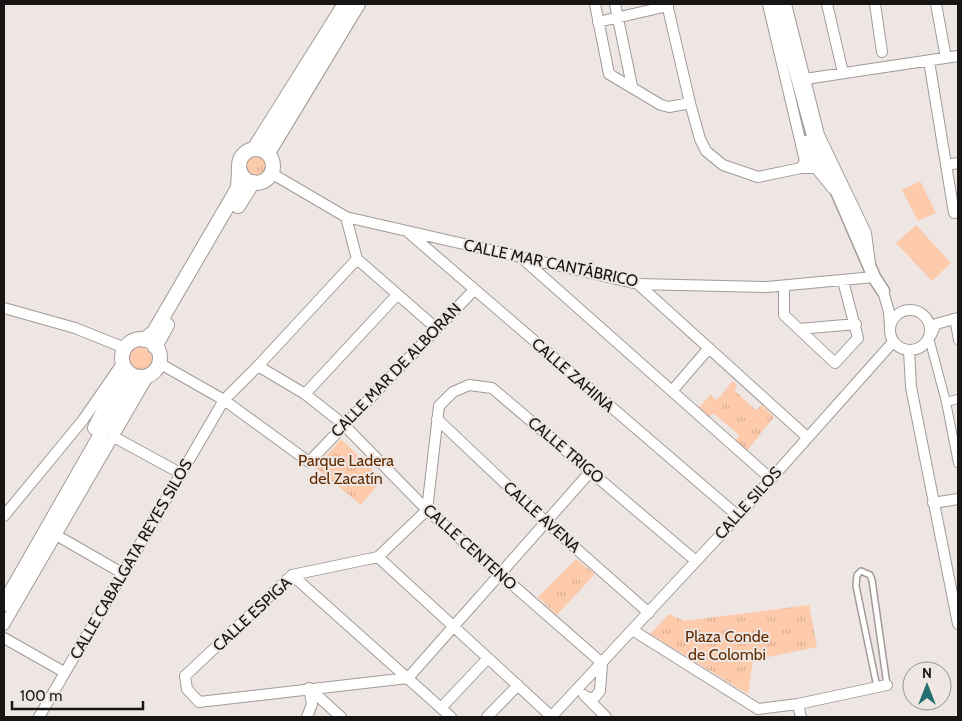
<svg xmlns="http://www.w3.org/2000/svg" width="962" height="721" viewBox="0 0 962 721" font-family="Cabin,sans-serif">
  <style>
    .grass { fill: url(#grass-tufts) }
    .garden { fill: #fecaac }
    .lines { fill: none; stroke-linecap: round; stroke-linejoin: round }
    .service-casing { stroke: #a29b97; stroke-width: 8 }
    .pedestrian-casing { stroke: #a29b97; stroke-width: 10 }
    .minor-casing { stroke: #a29b97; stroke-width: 12 }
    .tertiary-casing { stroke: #a29b97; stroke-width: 15 }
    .secondary-casing { stroke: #a29b97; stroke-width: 16 }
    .service { stroke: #fff; stroke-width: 5 }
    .pedestrian { stroke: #fff; stroke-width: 8 }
    .minor { stroke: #fff; stroke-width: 10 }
    .tertiary { stroke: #fff; stroke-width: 12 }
    .secondary { stroke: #fff; stroke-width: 14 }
    .labels { text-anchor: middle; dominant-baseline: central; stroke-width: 4; stroke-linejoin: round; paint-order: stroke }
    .street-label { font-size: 16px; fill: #181615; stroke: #ede6e2 }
    .park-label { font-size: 16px; fill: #612b02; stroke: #ede6e2 }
  </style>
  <defs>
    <pattern id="grass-tufts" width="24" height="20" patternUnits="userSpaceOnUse" patternTransform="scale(1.25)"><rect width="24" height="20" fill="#fecaac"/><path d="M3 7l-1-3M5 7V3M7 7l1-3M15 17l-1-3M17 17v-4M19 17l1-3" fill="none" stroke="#d9ad93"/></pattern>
  </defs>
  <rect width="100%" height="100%" fill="#ede6e2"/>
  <path class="grass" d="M243 166a13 13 0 1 1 26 0a13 13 0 1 1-26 0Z
    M128 359a12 12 0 1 1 24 0a12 12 0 1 1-24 0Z
    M733,381L737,385L735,391L756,410L762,405L774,417L747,451L735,441L739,435L713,413L708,418L698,409L710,395L717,400Z
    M341,439L382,479L361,505L316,468Z
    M576,559L595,574L557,615L538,597Z
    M809,605L817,647L753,660L748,694L650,634L669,614L684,621Z"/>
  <path class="garden" d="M920,181L936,213L918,221L902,190Z
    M916,225L951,263L932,281L896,243Z"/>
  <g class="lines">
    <g class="service-casing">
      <path id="service" d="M877,687L856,586L857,575L861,571L870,575L872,580L887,685"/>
    </g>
    <g class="pedestrian-casing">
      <path id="pedestrian" d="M954,318L958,340
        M929,338L946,402L958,463
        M946,402L958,399"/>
    </g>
    <g class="minor-casing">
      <path id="minor" d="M595,4L609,74L661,105L669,107L690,103
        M615,4L632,86
        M667,4L690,103L700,139L706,151L723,165L758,177L801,168H816
        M768,4L805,161L801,168
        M786,4L819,135L866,233L870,264
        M827,4L843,73
        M875,4L882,52
        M936,4L946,58
        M598,22L668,6
        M929,61L954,213L958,212
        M805,79L958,56
        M806,141L816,168L833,189
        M946,165L958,163
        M271,173L346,217L638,284L767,287L874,277
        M346,217L357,259
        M409,233L738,516
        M357,259L436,328
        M523,259L771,479
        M638,284L807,437
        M784,286V315L835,363L858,338L843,281
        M883,291L889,312L890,326
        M4,308L75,328L125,348
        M890 330a20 20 0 1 1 40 0a20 20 0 1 1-40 0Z
        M799,329L856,324
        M931,335L936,324L958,318
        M909,351L911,387L958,624
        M159,363L224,400L309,462L474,290
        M258,366L305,394L343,424L427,510L602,663
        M672,391L709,348
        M305,394L397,295
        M437,419L546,522L649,613
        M114,437L180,473
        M591,471L408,678L199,702L187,689L185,676L292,575L378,557L427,510L439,406L453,392L469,385L492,388L696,561
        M933,503L958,499
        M4,516L83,420L121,365
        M56,535L122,573
        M378,557L552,717
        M292,575L451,717
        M4,625L149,375
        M634,631L758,709L798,704L887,685
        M4,638L64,672
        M309,688L341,717
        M584,695L606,717
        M588,698L595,697L600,691L602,664
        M798,704L801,717
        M441,708L488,658
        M39,717L224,400L258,366L357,259
        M307,717L312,704L309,688
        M487,717L518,685
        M551,717L738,516L893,342"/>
    </g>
    <g class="tertiary-casing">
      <path id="tertiary" d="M777,4L813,136L874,277L883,291"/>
    </g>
    <g class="secondary-casing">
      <path id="secondary" d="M254,149L345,4
        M239 166a17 17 0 1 1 34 0a17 17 0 1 1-34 0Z
        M268,153L358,4
        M238,206L253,182
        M122 358a19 19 0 1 1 38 0a19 19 0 1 1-38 0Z
        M144,340L154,332L238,188L239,170
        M155,347L167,325
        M95,428L125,368
        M4,604L104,429L137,377"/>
    </g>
    <use href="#service" class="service"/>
    <use href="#pedestrian" class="pedestrian"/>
    <use href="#minor" class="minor"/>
    <use href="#tertiary" class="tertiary"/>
    <use href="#secondary" class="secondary"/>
  </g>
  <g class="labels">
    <g class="street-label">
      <text transform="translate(551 263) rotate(12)">CALLE MAR CANTÁBRICO</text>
      <text transform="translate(396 370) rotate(-46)">CALLE MAR DE ALBORAN</text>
      <text transform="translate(573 375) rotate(41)">CALLE ZAHINA</text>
      <text transform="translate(566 450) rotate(40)">CALLE TRIGO</text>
      <text transform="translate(748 503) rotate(-48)">CALLE SILOS</text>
      <text transform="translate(542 517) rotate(42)">CALLE AVENA</text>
      <text transform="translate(470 547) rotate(42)">CALLE CENTENO</text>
      <text transform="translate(131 559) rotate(-60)">CALLE CABALGATA REYES SILOS</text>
      <text transform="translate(252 614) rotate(-43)">CALLE ESPIGA</text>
    </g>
    <g class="park-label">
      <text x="346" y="460">Parque Ladera<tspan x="346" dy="18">del Zacatín</tspan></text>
      <text x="727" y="636">Plaza Conde<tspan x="727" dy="18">de Colombi</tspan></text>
    </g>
  </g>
  <rect width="962" height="721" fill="none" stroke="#181615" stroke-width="10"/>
  <g transform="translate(927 686)"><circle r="24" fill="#ede6e2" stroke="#989390"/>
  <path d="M0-4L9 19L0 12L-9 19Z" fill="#226e70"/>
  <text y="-8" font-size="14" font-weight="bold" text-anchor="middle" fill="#181615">N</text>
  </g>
  <path d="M12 701v8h131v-8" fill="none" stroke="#181615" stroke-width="2.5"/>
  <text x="20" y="701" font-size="15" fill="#181615" stroke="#ede6e2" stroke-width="4" paint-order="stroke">100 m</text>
</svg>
